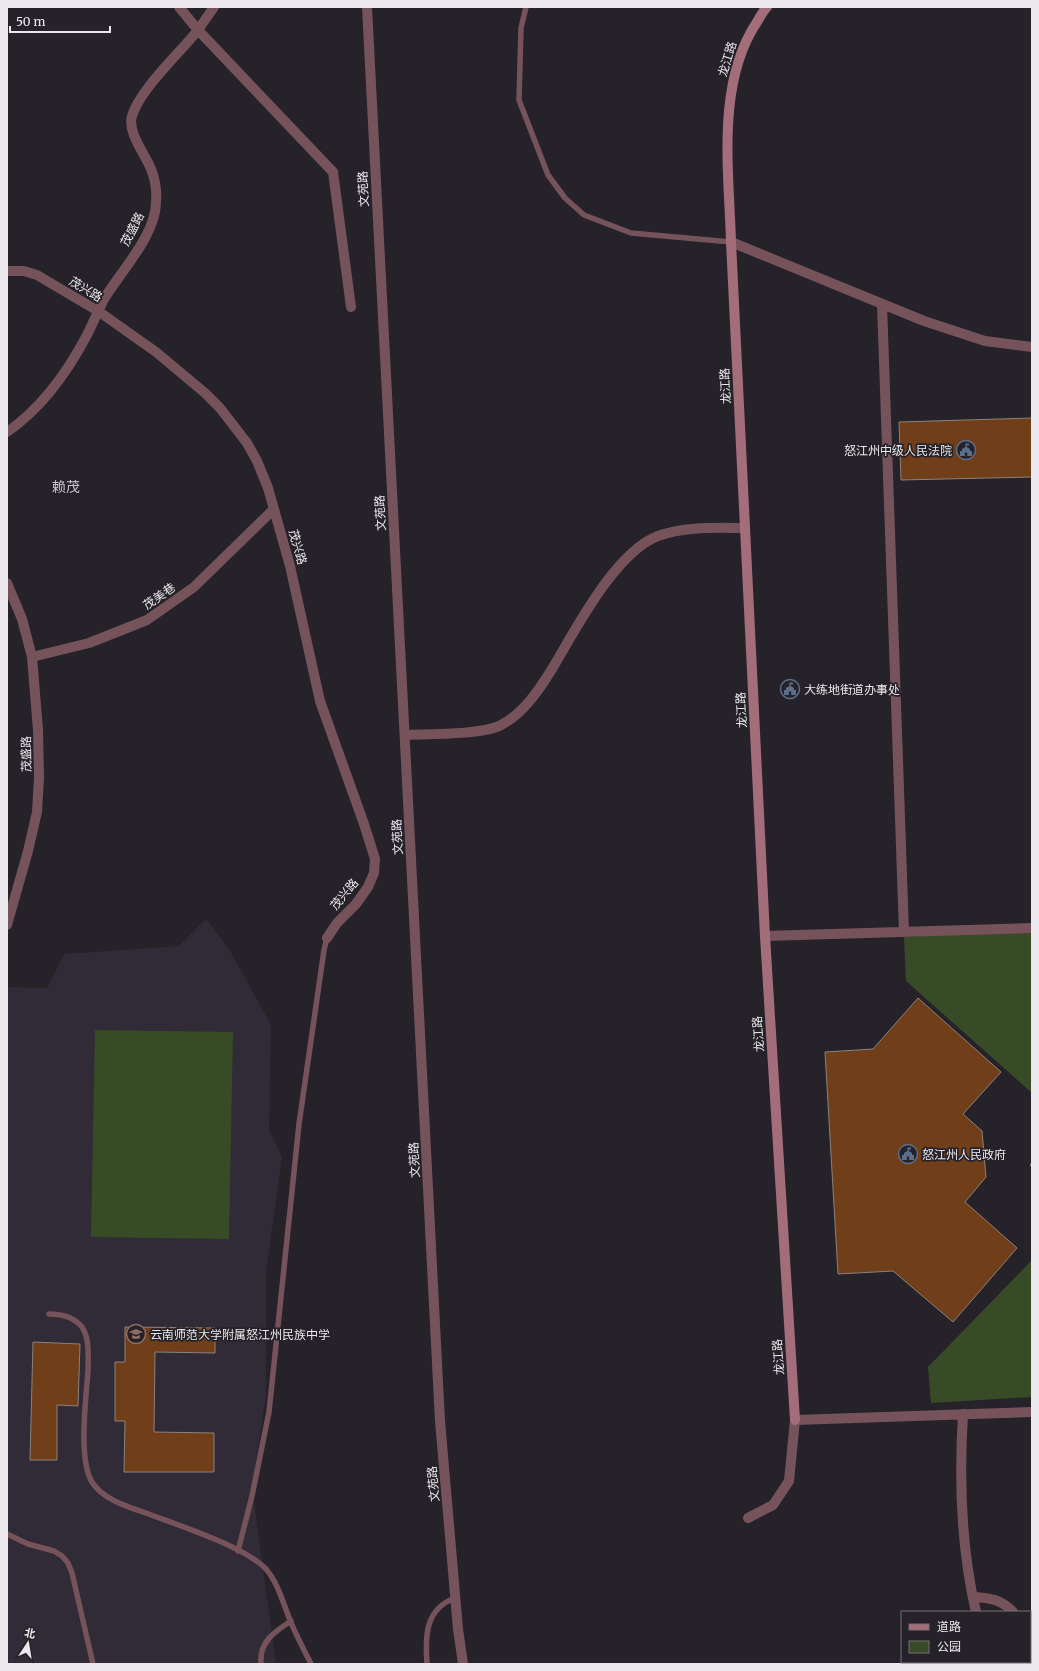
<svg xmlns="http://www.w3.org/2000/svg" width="1039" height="1671" viewBox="0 0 1039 1671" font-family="Merriweather,'Noto Sans SC',serif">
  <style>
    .built { fill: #312a37 }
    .green { fill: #374c26 }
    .building { fill: #703f19; stroke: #8c827c }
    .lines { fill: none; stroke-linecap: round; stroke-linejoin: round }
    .path { stroke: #79767c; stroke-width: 2.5; stroke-dasharray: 1 3; stroke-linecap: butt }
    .service { stroke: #76535b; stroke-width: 5.5 }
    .minor { stroke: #76535b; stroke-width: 10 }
    .tertiary { stroke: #76535b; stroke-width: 10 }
    .secondary { stroke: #a46d7a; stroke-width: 10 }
    .labels { text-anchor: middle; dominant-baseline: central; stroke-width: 3.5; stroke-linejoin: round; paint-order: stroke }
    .street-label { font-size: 12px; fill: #eae8ed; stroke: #262229 }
    .poi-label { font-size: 12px; fill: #eae8ed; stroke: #262229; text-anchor: start }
    .quarter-label { font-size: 14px; fill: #cbc6d0; stroke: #262229 }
  </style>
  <rect width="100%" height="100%" fill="#262229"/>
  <path class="built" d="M206,919L229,949L271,1025L269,1130L282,1157L266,1273V1396L252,1487L276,1664H7V987L47,988L64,954L179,946Z"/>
  <path class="green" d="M1032,930V1093L906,981L904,937Z
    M95,1030L233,1032L229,1239L91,1237Z
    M1032,1260V1397L931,1403L928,1367Z"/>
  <path class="building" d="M1032,418V477L901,480L899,422Z
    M918,998L1001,1072L963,1114L982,1131L986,1177L965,1202L1017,1248L953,1322L893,1271L838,1274L825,1052L873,1049Z
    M125,1327L215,1328V1353L155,1352L154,1432L214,1433V1472H124L125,1421H115V1362H125Z
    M33,1342L80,1344L78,1406L57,1405V1460H30Z"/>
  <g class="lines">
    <path class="path" d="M1030,1165H1032"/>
    <path class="service" d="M526,7L521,28L519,100L548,175L565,198L584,215L631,233L731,242
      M49,1314C61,1314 74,1317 82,1327C90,1339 88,1357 88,1371C86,1399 78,1459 92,1482C102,1499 128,1507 146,1513C177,1525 244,1546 266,1569C278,1583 283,1603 290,1620C296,1635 304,1650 311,1664
      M7,1534L28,1544L54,1551L62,1556L68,1563L72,1573L93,1664
      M238,1551L252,1496L269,1412L299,1124L324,950L327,938
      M261,1664C259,1642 274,1632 291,1621
      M427,1664C425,1636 425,1609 455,1598"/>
    <path class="minor" d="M214,7L198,30L333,172L351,307
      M7,271H24L37,275L98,311L156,352L205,393L220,408L247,443L257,461L268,488L290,566L320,701L364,824L375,859L374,873L368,887L356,904L337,923L327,938
      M882,304L904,932
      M7,432C42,408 68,371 87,335C93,323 98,311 104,299C121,271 156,235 156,202C157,190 155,179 151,169C145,154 127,132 132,116C140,89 180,53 198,30L179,7
      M7,583L22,619L32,657L38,730L39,778L37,812L28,851L7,925
      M32,657L89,643L147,620L194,587L274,509
      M405,735C428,734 482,735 501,725C523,714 539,690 552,669C575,631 615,552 658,536C685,526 717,528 745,528
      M765,936L1032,928
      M963,1414C959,1479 961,1548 976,1612
      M748,1518L773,1505L789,1481L795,1420L1032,1412
      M973,1597C990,1598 1001,1599 1013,1612
      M1030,1630L1032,1633
      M985,1662L986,1664"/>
    <path class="tertiary" d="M367,7L440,1421L458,1629L463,1664
      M731,242L924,321L985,341L1032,347"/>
    <path class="secondary" d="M767,7C763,11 760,17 757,22C716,83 729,171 731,242L765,936L795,1420"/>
  </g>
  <defs>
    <g id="civic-ring" transform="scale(1)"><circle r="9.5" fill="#262229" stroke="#5c6f8a" stroke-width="1.5"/><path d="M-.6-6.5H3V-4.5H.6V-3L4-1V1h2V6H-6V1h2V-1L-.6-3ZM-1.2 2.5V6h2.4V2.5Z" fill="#5c6f8a"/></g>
    <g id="school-ring" transform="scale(1)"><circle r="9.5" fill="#262229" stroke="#8d6e63" stroke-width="1.5"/><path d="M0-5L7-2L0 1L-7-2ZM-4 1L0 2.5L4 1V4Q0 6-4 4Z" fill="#8d6e63"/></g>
  </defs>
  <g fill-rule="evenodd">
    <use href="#civic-ring" x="966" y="450"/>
    <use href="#civic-ring" x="790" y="689"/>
    <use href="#civic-ring" x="908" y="1154"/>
    <use href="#school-ring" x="136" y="1334"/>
  </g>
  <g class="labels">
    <g class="street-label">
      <text transform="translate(727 59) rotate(-73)">龙江路</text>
      <text transform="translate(363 189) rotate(-93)">文苑路</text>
      <text transform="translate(132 229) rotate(-63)">茂盛路</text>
      <text transform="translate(86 289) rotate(31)">茂兴路</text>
      <text transform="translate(725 386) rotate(-93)">龙江路</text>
      <text transform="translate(380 513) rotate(-93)">文苑路</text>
      <text transform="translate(298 547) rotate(74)">茂兴路</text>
      <text transform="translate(159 596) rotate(-35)">茂美巷</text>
      <text transform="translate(741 710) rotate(-93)">龙江路</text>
      <text transform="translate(26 754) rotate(-91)">茂盛路</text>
      <text transform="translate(397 837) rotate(-93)">文苑路</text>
      <text transform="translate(344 894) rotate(-50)">茂兴路</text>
      <text transform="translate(758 1034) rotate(-94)">龙江路</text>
      <text transform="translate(414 1160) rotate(-93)">文苑路</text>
      <text transform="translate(778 1357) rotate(-94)">龙江路</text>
      <text transform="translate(433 1484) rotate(-95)">文苑路</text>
    </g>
    <g class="poi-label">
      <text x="952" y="450" text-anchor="end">怒江州中级人民法院</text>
      <text x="804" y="689">大练地街道办事处</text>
      <text x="922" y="1154">怒江州人民政府</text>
      <text x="150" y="1334">云南师范大学附属怒江州民族中学</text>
    </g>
    <g class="quarter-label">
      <text x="66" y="487">赖茂</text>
    </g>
  </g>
  <rect width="1039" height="1671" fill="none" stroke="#eae8ed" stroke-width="16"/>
  <rect x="901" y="1611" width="130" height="52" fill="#262229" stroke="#747177"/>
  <rect x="909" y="1624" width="20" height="6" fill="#a46d7a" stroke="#747177"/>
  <text x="937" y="1631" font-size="12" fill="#eae8ed">道路</text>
  <rect x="909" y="1641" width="20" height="12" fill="#374c26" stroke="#747177"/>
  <text x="937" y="1651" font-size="12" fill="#eae8ed">公园</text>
  <g transform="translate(28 1643) rotate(12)" stroke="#262229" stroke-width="3" paint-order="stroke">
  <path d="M0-3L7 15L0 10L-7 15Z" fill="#eae8ed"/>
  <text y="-6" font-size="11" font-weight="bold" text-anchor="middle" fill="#eae8ed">北</text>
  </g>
  <path d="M10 26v6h100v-6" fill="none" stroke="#eae8ed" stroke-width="2"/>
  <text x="16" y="26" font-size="12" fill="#eae8ed" stroke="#262229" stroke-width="3" paint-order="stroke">50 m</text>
</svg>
